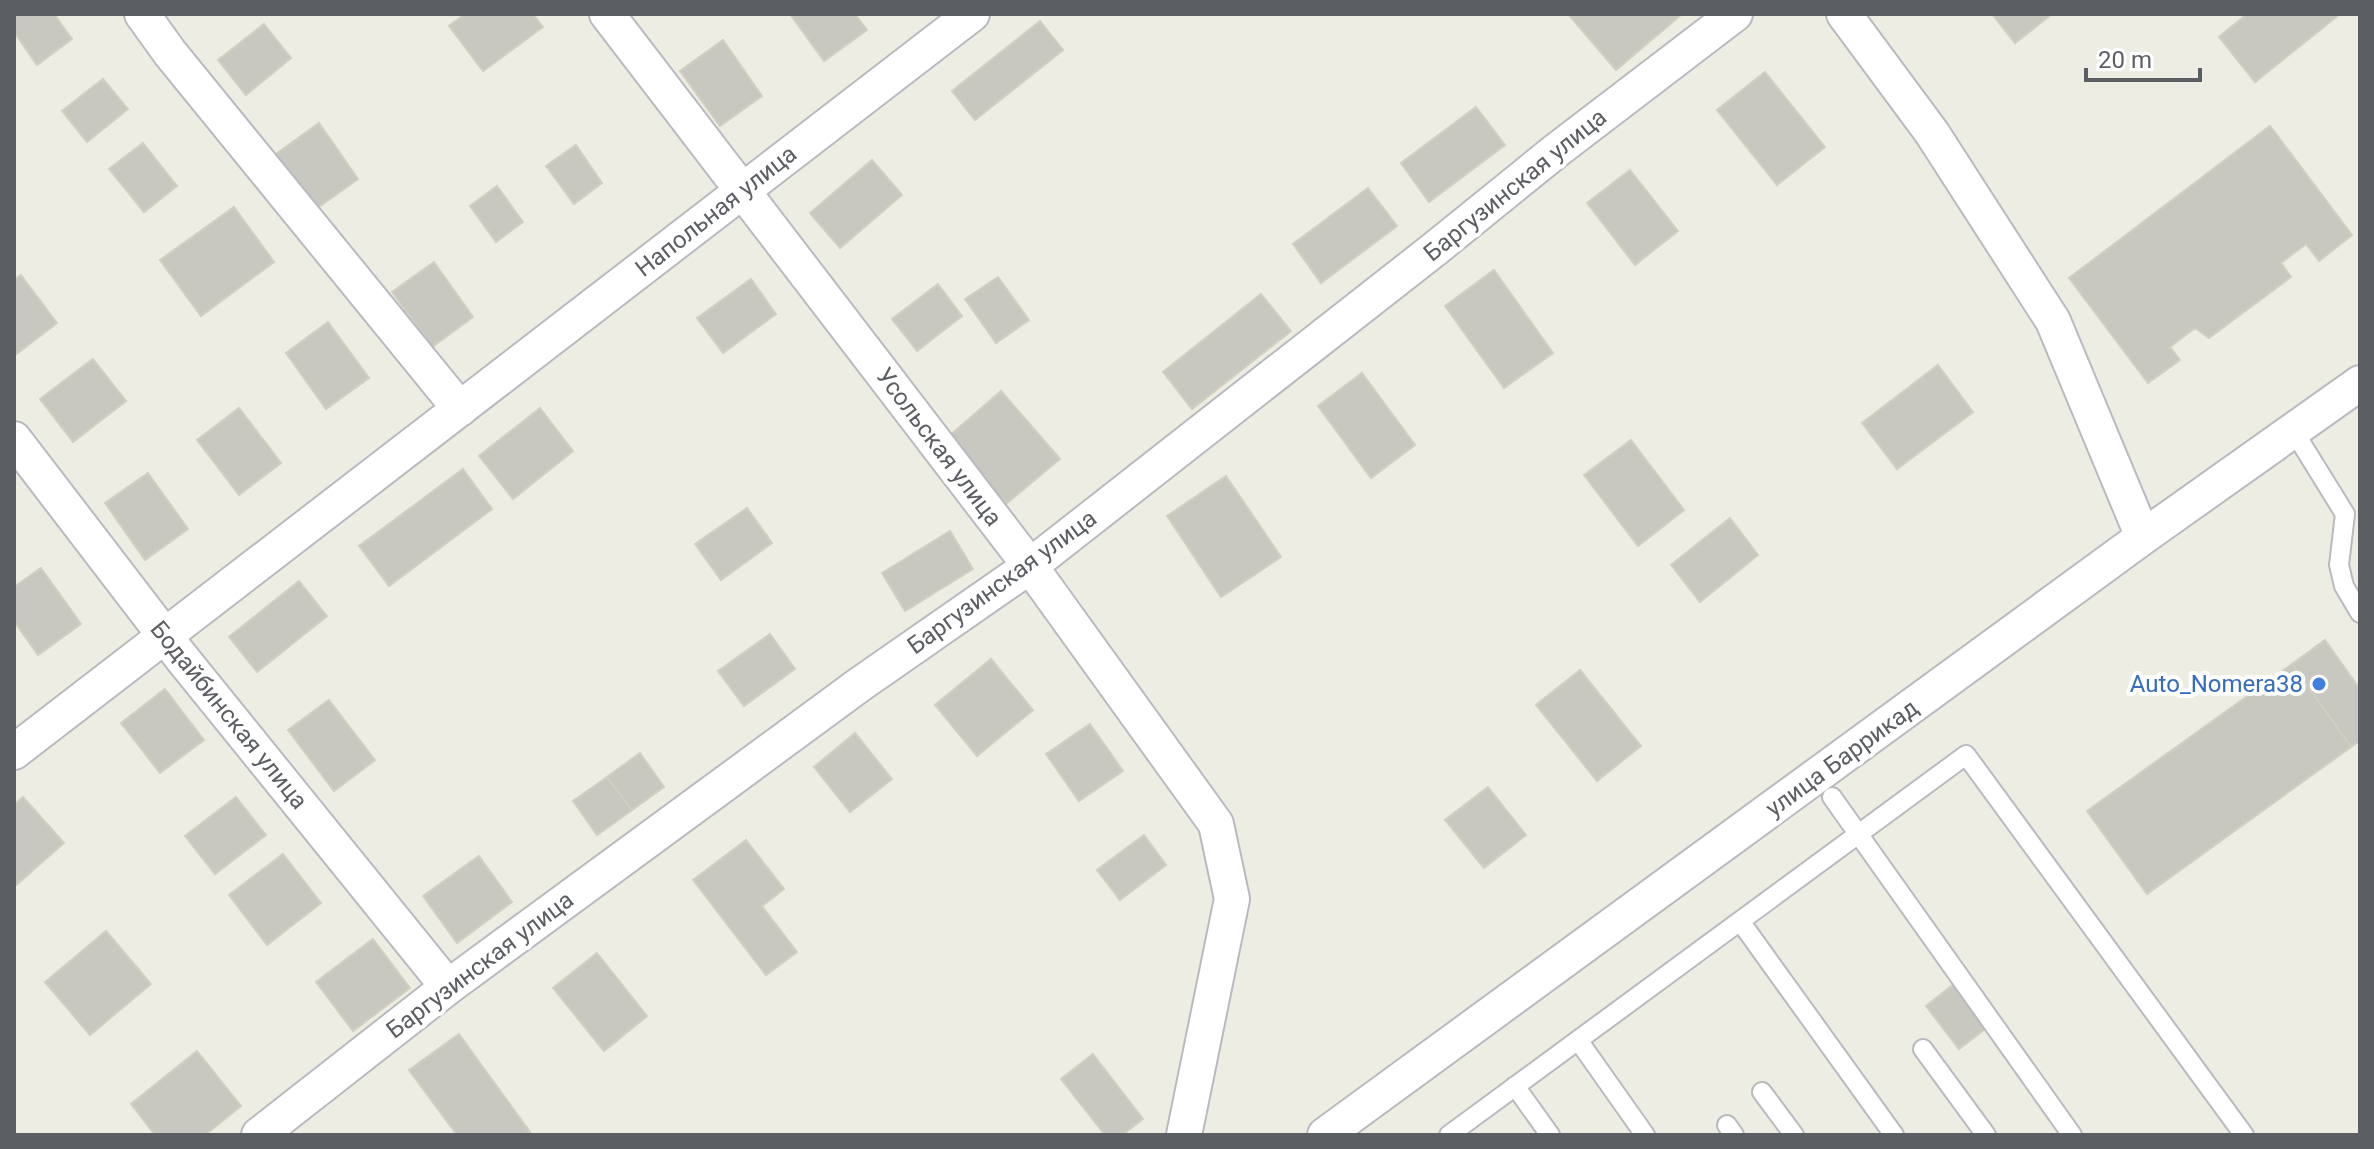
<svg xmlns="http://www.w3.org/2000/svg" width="2374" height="1149" viewBox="0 0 2374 1149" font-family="Roboto,sans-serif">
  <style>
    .building { fill: #c8c7c0; stroke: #d2cfc2; stroke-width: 2 }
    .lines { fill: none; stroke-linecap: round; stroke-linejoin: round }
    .service-casing { stroke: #b8babf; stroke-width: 22 }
    .minor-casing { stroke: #b8babf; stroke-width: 38 }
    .service { stroke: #fff; stroke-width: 18 }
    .minor { stroke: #fff; stroke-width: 34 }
    .shop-dot { fill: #3f7fe0; stroke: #fff; stroke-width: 3 }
    .labels { text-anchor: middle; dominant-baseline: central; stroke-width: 8; stroke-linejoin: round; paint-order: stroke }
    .street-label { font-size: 24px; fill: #5b5e63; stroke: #fff }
    .shop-label { font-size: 24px; fill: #366cbe; stroke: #fff; text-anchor: end }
  </style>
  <rect width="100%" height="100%" fill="#edede3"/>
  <path class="building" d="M14,14H54L72,39L37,65L14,32Z
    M465,14H533L543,27L483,71L449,26Z
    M790,14H855L867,30L824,61Z
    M1568,14H1682L1616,70Z
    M1992,14H2052L2015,43Z
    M2247,14H2340L2255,82L2219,37Z
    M1040,21L1063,50L975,120L952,91Z
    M264,24L291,58L246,95L218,60Z
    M723,40L762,96L720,126L680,71Z
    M1765,72L1825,147L1777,185L1717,110Z
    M103,79L128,109L87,142L62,111Z
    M1476,107L1505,145L1429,202L1401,163Z
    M319,123L358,179L316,209L276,154Z
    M2270,126L2352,235L2319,261L2306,244L2281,263L2291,277L2209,338L2195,328L2170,347L2180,360L2148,383L2069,278Z
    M143,143L177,186L144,212L109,169Z
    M576,145L602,183L574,204L546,166Z
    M872,160L902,195L840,248L810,213Z
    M1630,170L1678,231L1635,265L1587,203Z
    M497,186L523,222L496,242L470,206Z
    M1368,188L1397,226L1321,283L1293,244Z
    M234,207L274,262L201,316L160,260Z
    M434,262L473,317L432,347L392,292Z
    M1494,270L1553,353L1504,388L1445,306Z
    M21,275L57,323L14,356V280Z
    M998,277L1029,320L996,343L965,299Z
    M751,279L776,314L723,353L697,318Z
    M938,284L962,316L917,351L892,319Z
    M1261,294L1291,331L1192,409L1163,372Z
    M328,322L369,378L326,409L286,353Z
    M93,359L126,401L73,442L40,399Z
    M1938,365L1973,412L1897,469L1862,423Z
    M1362,373L1415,445L1371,478L1318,406Z
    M1001,391L1060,459L1006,504L948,437Z
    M239,408L281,463L239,495L197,440Z
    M540,408L573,451L513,499L479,456Z
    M1631,440L1684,510L1638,546L1584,475Z
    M463,469L492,509L389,586L359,546Z
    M148,473L188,529L145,560L105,503Z
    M1226,476L1281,557L1221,597L1167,516Z
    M747,508L772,543L721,580L695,544Z
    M1730,518L1758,555L1700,602L1671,565Z
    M950,531L973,569L905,611L882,573Z
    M41,568L81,624L38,655L14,621V587Z
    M299,581L327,616L257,672L229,637Z
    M770,634L795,669L744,706L718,671Z
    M2325,640L2360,689V741L2351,747L2292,664Z
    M991,659L1033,710L977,756L935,705Z
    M2292,664L2351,747L2147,894L2087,811Z
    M1580,670L1641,746L1597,781L1536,705Z
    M165,689L204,740L160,773L121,723Z
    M329,700L375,760L334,791L288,730Z
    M1090,724L1123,771L1079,801L1046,754Z
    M855,733L892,779L850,812L814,767Z
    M640,753L664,787L632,810L607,777Z
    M607,777L632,810L597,835L573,801Z
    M1488,787L1526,835L1484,868L1445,820Z
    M23,797L64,843L14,887V805Z
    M236,797L266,835L215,874L185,836Z
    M1144,835L1166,865L1120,900L1097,870Z
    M746,840L784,889L762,906L797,952L766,975L693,880Z
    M283,854L321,903L267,945L229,895Z
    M479,856L512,902L457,943L423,896Z
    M106,931L151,984L90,1035L45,982Z
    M373,939L410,988L353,1031L316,982Z
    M597,953L647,1016L604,1051L553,988Z
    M1955,983L1989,1026L1959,1049L1926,1006Z
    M459,1034L530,1132L526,1135H457L409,1070Z
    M197,1051L241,1106L205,1135H155L131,1104Z
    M1093,1054L1143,1119L1122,1135H1105L1061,1079Z"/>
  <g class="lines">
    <g class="service-casing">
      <path id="service" d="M2293,430L2345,514L2339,565L2344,586L2360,613
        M1832,797L2072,1135
        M1740,921L1894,1135
        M1578,1040L1645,1135
        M1923,1049L1986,1135
        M1515,1086L1550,1135
        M1762,1092L1794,1135
        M1727,1125L1734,1135
        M1449,1135L1966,755L2244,1135"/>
    </g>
    <g class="minor-casing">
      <path id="minor" d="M142,14L170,53L460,409
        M607,14L1030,566L1216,824L1232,899L1184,1135
        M1844,14L1932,133L2053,321L2143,537
        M14,439L181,657L448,987
        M14,752L972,14
        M259,1135L448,987L859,685L1030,566L1436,248L1557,150L1735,14
        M1325,1135L2143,537L2360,383"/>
    </g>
    <use href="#service" class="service"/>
    <use href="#minor" class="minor"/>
  </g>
  <circle class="shop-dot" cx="2319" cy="684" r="8"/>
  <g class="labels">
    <g class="street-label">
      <text transform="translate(1515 185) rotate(-39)">Баргузинская улица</text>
      <text transform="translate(716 211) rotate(-38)">Напольная улица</text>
      <text transform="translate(939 447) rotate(53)">Усольская улица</text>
      <text transform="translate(1002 582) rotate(-36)">Баргузинская улица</text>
      <text transform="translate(229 715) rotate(51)">Бодайбинская улица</text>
      <text transform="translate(1842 758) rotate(-36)">улица Баррикад</text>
      <text transform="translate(480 965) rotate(-37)">Баргузинская улица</text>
    </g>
    <g class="shop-label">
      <text x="2303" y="684">Auto_Nomera38</text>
    </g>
  </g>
  <rect width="2374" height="1149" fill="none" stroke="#5b5e63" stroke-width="32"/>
  <path d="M2086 68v12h114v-12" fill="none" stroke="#5b5e63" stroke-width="4"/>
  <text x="2098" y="68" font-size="24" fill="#5b5e63" stroke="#ffffff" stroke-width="6" paint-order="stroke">20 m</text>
</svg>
